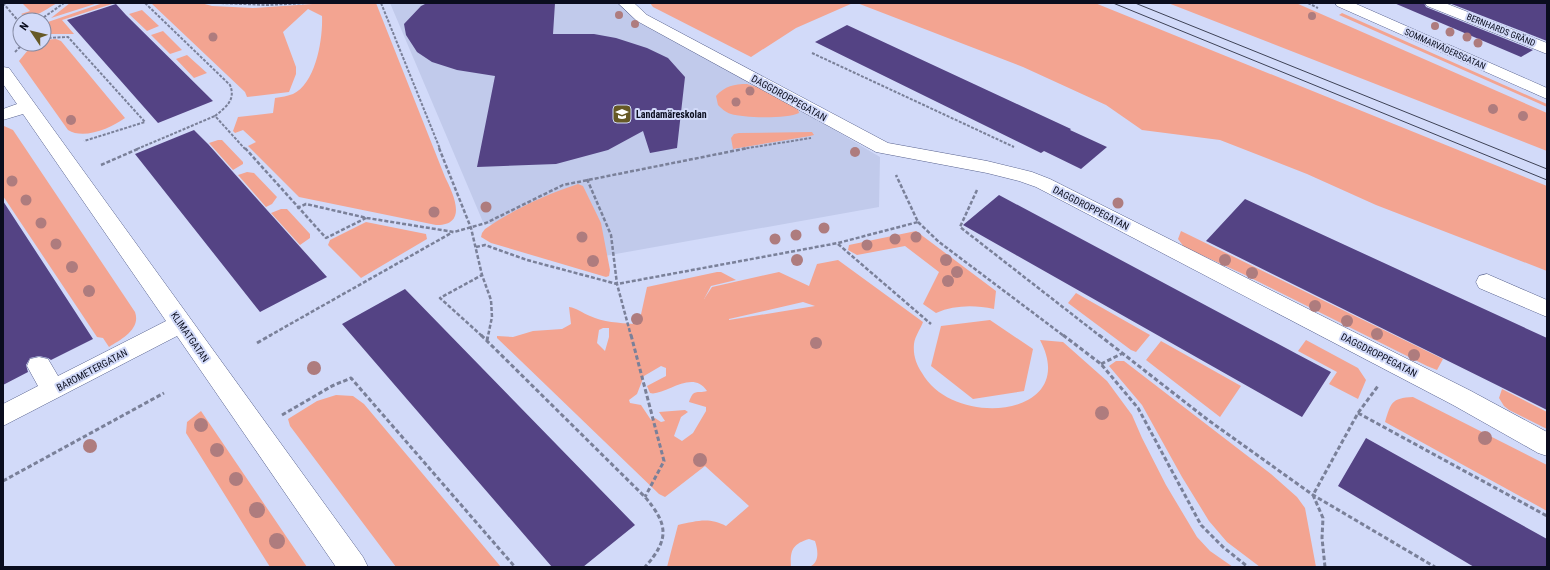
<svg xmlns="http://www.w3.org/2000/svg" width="1550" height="570" viewBox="0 0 1550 570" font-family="'Roboto Condensed',sans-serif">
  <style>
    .built { fill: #c1caeb }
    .green { fill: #f3a491; fill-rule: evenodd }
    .building { fill: #544384 }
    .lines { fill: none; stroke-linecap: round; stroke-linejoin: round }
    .minor-casing { stroke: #58628e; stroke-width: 1 }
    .path-far2 { stroke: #7a8099; stroke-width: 2; stroke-dasharray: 3 1.5; stroke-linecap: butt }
    .path-far1 { stroke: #7a8099; stroke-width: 2.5; stroke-dasharray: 4 2; stroke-linecap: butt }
    .path { stroke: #7a8099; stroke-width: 3; stroke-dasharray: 4.5 2.5; stroke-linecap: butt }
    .minor { fill: #fff; fill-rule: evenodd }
    .tram { stroke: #3e4256; stroke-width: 1 }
    .tree { fill: #ae7c7e }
    .labels { text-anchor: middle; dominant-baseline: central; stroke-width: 4; stroke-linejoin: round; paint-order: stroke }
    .far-street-label { font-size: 9px; fill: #0a0d1e; stroke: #d2daf9 }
    .street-label { font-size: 10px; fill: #0a0d1e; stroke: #d2daf9 }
    .poi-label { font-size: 10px; font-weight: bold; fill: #0a0d1e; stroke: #d2daf9; text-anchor: start }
  </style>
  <rect width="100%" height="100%" fill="#d2daf9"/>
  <path class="built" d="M390,3H616L645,22L735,71L880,157L879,207L599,257L483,222Z"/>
  <path class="green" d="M22,3H57C46,9 33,21 21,14L30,11Z
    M70,3H98L51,18Z
    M103,3H115L62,20L74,34H44V26L48,22Z
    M151,3H201L212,6L253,8L327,3H376L445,177C453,193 469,226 436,225L299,197L248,146L256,142L243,130L235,133L233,131L238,117L273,113L275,98C281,97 288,96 293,94C316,83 323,39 322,16L308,9L283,32L296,67V74L289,92L247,97L245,92Z
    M650,3H853L796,28L751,57L653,7Z
    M857,3H1095L1547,186V271L1376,205L1307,174L1220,140L1142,130L1106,105L1023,67Z
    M1168,3H1296L1547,113V151Z
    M142,10L159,26L147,31L129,14Z
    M1342,13L1547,104V107L1339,15Z
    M163,31L182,50L170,54L151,35Z
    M44,40L56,39L61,41L125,118C111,128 84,140 68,130L19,61L33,44H44Z
    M187,55L207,73L194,78L176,59Z
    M747,84L760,88L798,109L799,113C787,119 744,118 731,114C725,112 722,109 718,105L716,96C725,86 734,84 747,84Z
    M4,126L13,130L135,312C141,329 122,339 109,347L103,338L97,337L3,196Z
    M812,132L814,135L810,136L733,149L731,138L734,134L739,133Z
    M218,140H222L243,162V164L233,170L209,143Z
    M247,172L254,173L277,197L272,204L266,207L238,175Z
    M578,184L583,186L601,223L610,270L609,276L606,277L491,243L481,237L482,233L485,229C515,209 544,195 578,184Z
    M281,209H287L310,234V238L300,245L271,213Z
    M366,222L426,234L427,239L361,278L328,245L330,240Z
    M916,231L996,291L994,309C974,305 955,305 936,313L923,304L939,272L905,246L857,255L848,250L849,245Z
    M1181,231L1443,359L1437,370L1427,366L1241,273L1184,247L1178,239Z
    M838,260L923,322C920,330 915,336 914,344C913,355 916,364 922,373C954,430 1081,417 1040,340L1063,342L1107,381L1132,415L1142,438L1166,485L1197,537L1210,551L1233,567H809C820,563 818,550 815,541L809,539C792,544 790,551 791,567H667L678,525C697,521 709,517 726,526L749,506L705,466L665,497L659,494L497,338V336L513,337L533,331L562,329L571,324L569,307C577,308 582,313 590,316C603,322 619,323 634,324L640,319L647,287L717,272H721L736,280L711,286L704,299L712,287L779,272L809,286L817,264ZM803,302L815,306L729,320V319ZM603,328H609V337L605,351L597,343L599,330ZM661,366L666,368V376L647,386L650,393C664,397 692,368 707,391C696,394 694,388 689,402L706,407V411L693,433L682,441L674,436L681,417L688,412L685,410L659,412L665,421L661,422L655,418L651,420L641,405L630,403L629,400L637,394L644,376Z
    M1076,293L1150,335L1136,352L1131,350L1068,303Z
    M990,320L1033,349L1024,391L973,399L931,366L941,326Z
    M1306,340L1358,368L1366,380L1358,399L1329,384L1337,372L1298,351Z
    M1161,341L1241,386L1220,417L1146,360Z
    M1116,361H1124L1271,474L1297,497L1305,508L1316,567H1260L1227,542L1209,521L1182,477L1142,405L1109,366Z
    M1502,389L1547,412V429L1509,410L1504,406L1499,398Z
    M336,395L353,396L364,404L501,567H396L290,426L288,419L317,401Z
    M1413,397L1547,465V511L1385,422C1391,403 1391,398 1413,397Z
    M201,411L307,567H270L186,433L187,422Z"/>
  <path class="building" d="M427,3H555L553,34H594L616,38L647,48L668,58L685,77L677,148L650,153L643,131L608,150L556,164L477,167L495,76L457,70L432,62L417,52L406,35L404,24L421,6Z
    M1394,3H1424L1426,7L1533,50L1521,57Z
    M1449,3H1547V41Z
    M116,4L126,15L213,101L158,123L67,20Z
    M847,25L1071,129L1070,130L1107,147L1081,169L1044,151L1041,153L815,42Z
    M194,130L208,144L327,277L260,312L135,154Z
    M999,195L1297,354L1331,372L1302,417L963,225Z
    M1245,199L1547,338V410L1206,241Z
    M3,201L93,339L51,360L48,358L39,356L30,358L26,365L28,372L3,385Z
    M405,289L635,525L583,567H552L342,324Z
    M1366,438L1547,539V567H1474L1338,486Z"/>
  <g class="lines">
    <g class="minor-casing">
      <path id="minor" d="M618,3H634L647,15L888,143L987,161L1032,172L1050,179L1471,391L1547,432V456L1538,453L1453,405L1036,187L1019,181L987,173L876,152L637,21Z
        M1335,3H1354L1547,88V99L1337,6Z
        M1425,3H1445L1547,43V54L1427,6Z
        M3,67L9,68L363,557L368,567H336L177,336L3,426V404L38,386L27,366L30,359L39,357L48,359L58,376L166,321L23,114L3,120V109L17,104L3,84Z
        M1487,274L1547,300V317L1479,288L1476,282L1479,276Z"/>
    </g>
    <path class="path-far2" d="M3,3L20,23
      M145,3L230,85C236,100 226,107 215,116L245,149
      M221,3L267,5L306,3
      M381,3L440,149
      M1308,3L1318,8
      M40,20L64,3
      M44,38L68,37L145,122L84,141
      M15,52L23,44
      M812,53L1014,147
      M137,149L215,116
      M742,149L811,138"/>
    <path class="path-far1" d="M245,148L326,238L366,218
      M439,148L471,228L482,275L491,300L492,317L488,336
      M101,165L140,148
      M587,179L611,235L617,284L631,336
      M977,190L960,227L1100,336
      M297,208L306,204L367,218L454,232L486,223L563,185L748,148
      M918,222L939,242L1064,336
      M838,244L931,324
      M476,247L485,245L527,260L617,284L838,243L918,222L896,175
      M269,336L453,232
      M482,336L440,298L482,275"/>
    <path class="path" d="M481,335L645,497C668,524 670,539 645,567
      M631,335L664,461L645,497
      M1063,335L1101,364L1138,408L1201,525L1223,547L1248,567
      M1099,335L1208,420L1313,495L1435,567
      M487,341L488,335
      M257,343L271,335
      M1101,364L1123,353
      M1358,413L1547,516
      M282,415L332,386L351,378L515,567
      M3,481L164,393
      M1325,567L1322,538L1323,518L1313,495L1358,413L1378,386"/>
    <use href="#minor" class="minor"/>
    <path class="tram" d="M1113,3L1547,180
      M1135,3L1547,169"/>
  </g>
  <g class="tree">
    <circle cx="619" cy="15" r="4"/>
    <circle cx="1312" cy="16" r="4"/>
    <circle cx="635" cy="24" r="4"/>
    <circle cx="1435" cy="26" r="4"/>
    <circle cx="1450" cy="32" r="4.5"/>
    <circle cx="213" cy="37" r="4.5"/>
    <circle cx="1467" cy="37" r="4.5"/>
    <circle cx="1478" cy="43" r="4.5"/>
    <circle cx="750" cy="91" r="4.5"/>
    <circle cx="736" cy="102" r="4.5"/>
    <circle cx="1493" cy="109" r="5"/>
    <circle cx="1523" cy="116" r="5"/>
    <circle cx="71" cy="120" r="5"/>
    <circle cx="855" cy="152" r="5"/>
    <circle cx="12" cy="181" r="5.5"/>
    <circle cx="26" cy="200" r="5.5"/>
    <circle cx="1118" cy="203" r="5.5"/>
    <circle cx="486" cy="207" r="5.5"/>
    <circle cx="434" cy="212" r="5.5"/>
    <circle cx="41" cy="223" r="5.5"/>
    <circle cx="824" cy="228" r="5.5"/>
    <circle cx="796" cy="235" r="5.5"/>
    <circle cx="582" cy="237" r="5.5"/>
    <circle cx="916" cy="237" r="5.5"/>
    <circle cx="775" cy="239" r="5.5"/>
    <circle cx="895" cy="239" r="5.5"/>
    <circle cx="56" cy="244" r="5.5"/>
    <circle cx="867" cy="245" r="5.5"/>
    <circle cx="797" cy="260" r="6"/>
    <circle cx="946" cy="260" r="6"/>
    <circle cx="1225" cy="260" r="6"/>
    <circle cx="593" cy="261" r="6"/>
    <circle cx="72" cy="267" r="6"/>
    <circle cx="957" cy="272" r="6"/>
    <circle cx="1252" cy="273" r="6"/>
    <circle cx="948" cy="281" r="6"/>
    <circle cx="89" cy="291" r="6"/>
    <circle cx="1315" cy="306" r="6"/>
    <circle cx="637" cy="319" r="6"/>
    <circle cx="1347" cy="321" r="6"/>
    <circle cx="1377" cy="334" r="6"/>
    <circle cx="816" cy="343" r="6"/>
    <circle cx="1414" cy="355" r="6"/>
    <circle cx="314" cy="368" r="7"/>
    <circle cx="1102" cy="413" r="7"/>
    <circle cx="201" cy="425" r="7"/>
    <circle cx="1485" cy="438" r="7"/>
    <circle cx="90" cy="446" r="7"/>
    <circle cx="217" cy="450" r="7"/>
    <circle cx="700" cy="460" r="7"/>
    <circle cx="236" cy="479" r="7"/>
    <circle cx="257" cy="510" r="8"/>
    <circle cx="277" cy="541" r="8"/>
  </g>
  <defs>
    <g id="school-square" transform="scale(1)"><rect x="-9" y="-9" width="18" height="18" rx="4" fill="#665926" stroke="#d2daf9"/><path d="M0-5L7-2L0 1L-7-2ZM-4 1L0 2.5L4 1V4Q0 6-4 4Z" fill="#fff"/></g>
  </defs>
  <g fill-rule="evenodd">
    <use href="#school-square" x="622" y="114"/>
  </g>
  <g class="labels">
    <g class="far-street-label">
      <text transform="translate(1501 30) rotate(22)">BERNHARDS GRÄND</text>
      <text transform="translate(1445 49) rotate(24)">SOMMARVÄDERSGATAN</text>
    </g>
    <g class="street-label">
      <text transform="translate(789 98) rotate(29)">DAGGDROPPEGATAN</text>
      <text transform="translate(1091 208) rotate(27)">DAGGDROPPEGATAN</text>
      <text transform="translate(190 337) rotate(55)">KLIMATGATAN</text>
      <text transform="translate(1379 355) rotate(27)">DAGGDROPPEGATAN</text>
      <text transform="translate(92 370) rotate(-28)">BAROMETERGATAN</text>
    </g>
    <g class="poi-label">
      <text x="636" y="114">Landamäreskolan</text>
    </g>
  </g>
  <rect width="1550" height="570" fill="none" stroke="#0a0d1e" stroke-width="8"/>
  <g transform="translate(32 32) rotate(305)"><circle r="19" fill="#d2daf9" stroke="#8288a1"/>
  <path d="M0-3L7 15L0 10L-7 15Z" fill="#665926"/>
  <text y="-6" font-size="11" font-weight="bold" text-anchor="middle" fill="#0a0d1e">N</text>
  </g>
</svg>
